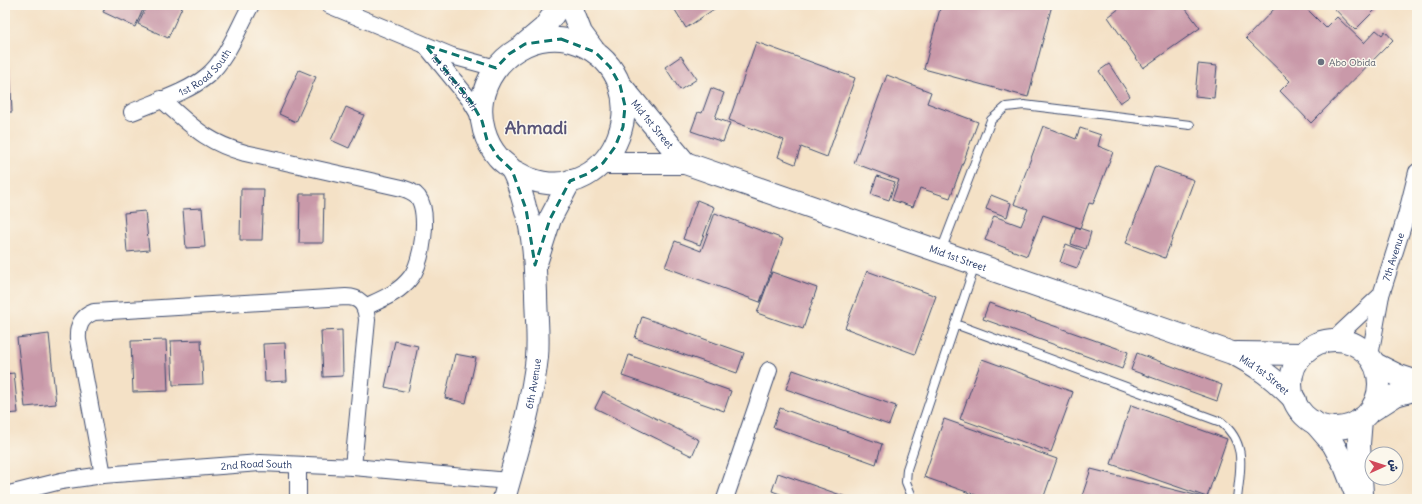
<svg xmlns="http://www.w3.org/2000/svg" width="1422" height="504" viewBox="0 0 1422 504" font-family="Delius,'Playpen Sans Arabic',sans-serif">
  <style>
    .building { fill: #c999a9 }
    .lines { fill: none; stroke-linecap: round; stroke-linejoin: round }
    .service-casing { stroke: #3c4a6e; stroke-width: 10 }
    .minor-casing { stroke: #3c4a6e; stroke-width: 18 }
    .secondary-casing { stroke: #3c4a6e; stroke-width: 24 }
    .service { stroke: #fff; stroke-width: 8 }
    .minor { stroke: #fff; stroke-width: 16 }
    .secondary { stroke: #fff; stroke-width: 22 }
    .marked { fill: none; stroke: #0f766e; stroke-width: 3; stroke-dasharray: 8 5; stroke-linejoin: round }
    .worship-dot { fill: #6b7280; stroke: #fbf7ec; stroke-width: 1.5 }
    .labels { text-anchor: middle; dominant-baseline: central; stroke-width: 3; stroke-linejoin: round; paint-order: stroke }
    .worship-label { font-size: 10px; fill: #5b616d; stroke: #fbf7ec; text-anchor: start }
    .street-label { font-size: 10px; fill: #1b2f5e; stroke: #fbf7ec }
    .town-label { font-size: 18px; font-weight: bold; fill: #585478; stroke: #fbf7ec }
  </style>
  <rect width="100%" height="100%" fill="#fbf7ec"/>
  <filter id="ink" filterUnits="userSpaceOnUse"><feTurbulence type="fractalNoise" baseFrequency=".025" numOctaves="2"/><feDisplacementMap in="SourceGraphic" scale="8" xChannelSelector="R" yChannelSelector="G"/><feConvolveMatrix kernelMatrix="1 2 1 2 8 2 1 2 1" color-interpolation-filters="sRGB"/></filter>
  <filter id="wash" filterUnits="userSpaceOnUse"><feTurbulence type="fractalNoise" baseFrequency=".012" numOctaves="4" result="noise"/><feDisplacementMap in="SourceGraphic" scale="16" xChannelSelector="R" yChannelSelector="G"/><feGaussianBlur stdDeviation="0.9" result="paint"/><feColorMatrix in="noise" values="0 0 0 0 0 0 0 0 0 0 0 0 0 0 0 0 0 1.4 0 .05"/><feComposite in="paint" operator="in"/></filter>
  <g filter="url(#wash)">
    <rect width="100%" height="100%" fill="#f4e1c6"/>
    <g id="blocks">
      <path class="building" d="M106,5H145L135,27L103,12Z
        M147,5H183L168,38L138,24Z
        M672,5H720L686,28Z
        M941,5H1052L1028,97L924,69Z
        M1124,5H1183L1200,28L1143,68L1108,17Z
        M1278,5H1303L1326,28L1337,17L1364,43L1376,30L1382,35L1385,31L1393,40L1311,123L1280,91L1290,81L1246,38Z
        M1331,5H1369L1375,10L1355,30Z
        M756,42L855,78L827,157L801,147L795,164L778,157L784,140L729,120Z
        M681,56L697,79L680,90L665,67Z
        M1109,64L1130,96L1120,103L1099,71Z
        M1198,64L1217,66L1214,98L1195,96Z
        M5,68H10L12,112H5Z
        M299,70L316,77L296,122L279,114Z
        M887,75L931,92L927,103L978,122L950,198L920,188L913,207L892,200L899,180L854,163Z
        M711,88L724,93L715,118L730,123L723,142L691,131L698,112L702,113Z
        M346,107L364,115L349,148L331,140Z
        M1043,126L1076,139L1080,128L1101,135L1098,146L1113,152L1093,204L1089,203L1080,228L1043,215L1027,256L985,240L994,216L1021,226L1028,209L1014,204Z
        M1155,166L1194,180L1165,258L1126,243Z
        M877,176L895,182L889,200L871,194Z
        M241,189H264L262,240H240Z
        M300,194H324L323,243H299Z
        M991,195L1011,203L1007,217L986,209Z
        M697,200L714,207L700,245L683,239Z
        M202,208L205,247L186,248L183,209Z
        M145,211L149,250L127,252L124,213Z
        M715,213L783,239L760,302L665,267L675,241L701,251Z
        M1076,227L1091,232L1086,249L1071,244Z
        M1066,244L1084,251L1077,268L1060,262Z
        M867,271L936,296L915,354L845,328Z
        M772,272L817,288L803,329L757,313Z
        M989,303L1128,352L1122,369L983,319Z
        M642,317L744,353L737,373L635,338Z
        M342,330L343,376L323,377L321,331Z
        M49,334L56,404L25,407L17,338Z
        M166,340L168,391L133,392L131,341Z
        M201,340L203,384L173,385L171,341Z
        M395,341L418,346L408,392L385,387Z
        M285,343L287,381L265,382L263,344Z
        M1137,353L1222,385L1217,401L1131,370Z
        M455,354L476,358L466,403L445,398Z
        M629,355L731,391L724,411L622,376Z
        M982,359L1073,392L1051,452L960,419Z
        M793,370L896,406L889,425L786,389Z
        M14,373L18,413L5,414V374Z
        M603,392L699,440L692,456L595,408Z
        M1131,405L1227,439L1207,497L1111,464Z
        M780,408L882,444L876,464L773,427Z
        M944,419L1057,459L1043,499H987L924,477Z
        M1091,469L1207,498L1206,499H1081Z
        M778,473L852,499H793L772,491Z"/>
    </g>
  </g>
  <g filter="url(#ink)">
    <use href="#blocks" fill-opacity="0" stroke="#3c4a6e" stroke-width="1"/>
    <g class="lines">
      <g class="service-casing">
        <path id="service" d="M941,251L991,120L1006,107L1024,105L1190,125
          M955,324L1221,422C1248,444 1240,469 1237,499
          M913,499L906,482L907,469L975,265"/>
      </g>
      <g class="minor-casing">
        <g id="minor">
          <path d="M329,5L452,56L496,68"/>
          <path id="s1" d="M426,46L470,100L482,120"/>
          <path d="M161,99C191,125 205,142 245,153L402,188C408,190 414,192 418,197C430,213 422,263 411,277C399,293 382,299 365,307"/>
          <path id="s2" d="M132,112C155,102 188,92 207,76C228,58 238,28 251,5"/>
          <path d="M1333,340L1381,295"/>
          <path id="s3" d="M1370,356L1381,295L1406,216L1417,172"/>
          <path d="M298,465V499"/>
          <path d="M103,475L78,340C77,326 81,317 94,312L346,297C361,297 366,306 367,320L353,467"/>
          <path id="s4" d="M5,495L61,481L103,475L260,463L353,467L509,481"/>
          <path d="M725,499L769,370"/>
        </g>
      </g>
      <g class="secondary-casing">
        <g id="secondary">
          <path d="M570,5L581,33L595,52"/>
          <path d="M525,44L544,28L560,5"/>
          <path id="s5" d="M622,87L685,163"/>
          <path id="s6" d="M603,163H685L1232,353C1258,366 1275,379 1295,400"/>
          <path d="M537,260L550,219L570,181"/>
          <circle cx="1335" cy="384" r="44"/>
          <path d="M1237,353L1303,354"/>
          <path d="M1375,364L1399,376L1417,382"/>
          <path d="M1371,411L1396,395L1417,389"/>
          <path d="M1361,419L1359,444L1362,494"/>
          <path d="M1314,422L1333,444L1345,466L1358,499"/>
          <path id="s7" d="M504,499C517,452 532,405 537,357C539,336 536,314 536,293C535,265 534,235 525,207C522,196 518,180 512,170C508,165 502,162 498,157C485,142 479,120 482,101C489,57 538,26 580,44C664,81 615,209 530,179C524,177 518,173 512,170"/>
        </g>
      </g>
      <use href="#service" class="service"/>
      <use href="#minor" class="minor"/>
      <use href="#secondary" class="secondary"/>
    </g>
  </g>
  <path class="marked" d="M561,39L595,52L610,67L620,85L625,106L623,127L615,147L603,163L587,174L570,181L550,219L535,265L526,209L512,170L498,157L487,140L482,121L470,100L425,45L496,68L509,54L525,44Z"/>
  <circle class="worship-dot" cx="1321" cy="62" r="4"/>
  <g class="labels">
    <g class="worship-label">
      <text x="1329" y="62">Abo Obida</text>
    </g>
    <g class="street-label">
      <text stroke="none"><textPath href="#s2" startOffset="84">1st Road South</textPath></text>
      <text stroke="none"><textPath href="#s1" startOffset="46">1st Street South</textPath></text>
      <text stroke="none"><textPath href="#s5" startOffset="48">Mid 1st Street</textPath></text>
      <text stroke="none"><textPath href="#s6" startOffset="371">Mid 1st Street</textPath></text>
      <text stroke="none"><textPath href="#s3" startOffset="102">7th Avenue</textPath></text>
      <text stroke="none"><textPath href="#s6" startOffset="700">Mid 1st Street</textPath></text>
      <text stroke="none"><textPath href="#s7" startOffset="119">6th Avenue</textPath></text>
      <text stroke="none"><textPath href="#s4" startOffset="254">2nd Road South</textPath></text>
    </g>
    <g class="town-label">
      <text x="536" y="127">Ahmadi</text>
    </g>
  </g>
  <rect width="1422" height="504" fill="none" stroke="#fbf7ec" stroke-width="20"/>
  <g transform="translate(1384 466) rotate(87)"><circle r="19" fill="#fbf7ec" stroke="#a1a7b3"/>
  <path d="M0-3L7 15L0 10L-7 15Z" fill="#d1495b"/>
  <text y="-6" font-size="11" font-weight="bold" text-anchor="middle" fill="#1b2f5e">ش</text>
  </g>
</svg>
